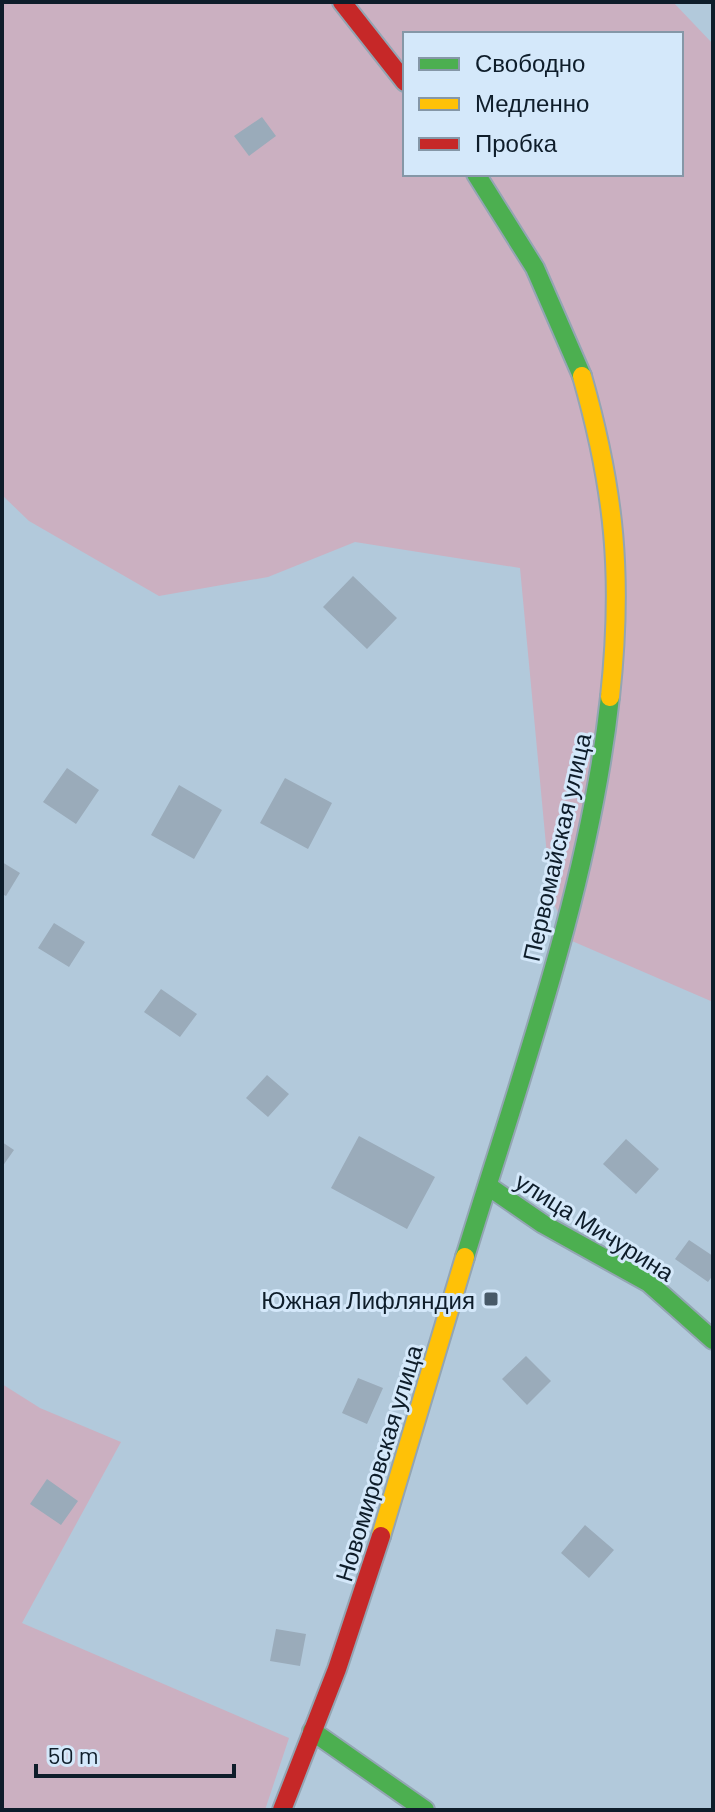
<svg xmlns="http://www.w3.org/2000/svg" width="715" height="1812" viewBox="0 0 715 1812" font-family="Barlow,sans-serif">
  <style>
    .green { fill: #cbb0c1; fill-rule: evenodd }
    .building { fill: #9aabba }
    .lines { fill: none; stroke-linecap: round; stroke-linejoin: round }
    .fast-casing { stroke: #93a5b3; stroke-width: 22 }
    .slow-casing { stroke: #93a5b3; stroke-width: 22 }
    .jam-casing { stroke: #93a5b3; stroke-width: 22 }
    .fast { stroke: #4caf50; stroke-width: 18 }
    .slow { stroke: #ffc107; stroke-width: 18 }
    .jam { stroke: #c62828; stroke-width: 18 }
    .poi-dot { fill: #475968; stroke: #d4e8fa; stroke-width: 3 }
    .labels { text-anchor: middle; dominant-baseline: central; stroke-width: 6; stroke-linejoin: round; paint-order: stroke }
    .street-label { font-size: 24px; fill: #0e1d2a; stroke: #d4e8fa }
    .poi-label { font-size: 24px; fill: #0e1d2a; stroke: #d4e8fa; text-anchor: end }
  </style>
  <rect width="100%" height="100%" fill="#b2c9db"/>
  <path class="green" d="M2,2H673L713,44V1002L572,941L551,898L520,568L355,542L268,577L159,596L29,521L2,495ZM405,34H681V174H405Z
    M2,1384L40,1408L121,1442L22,1623L289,1738L265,1810H2Z"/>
  <path class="building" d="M262,117L276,136L249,156L234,136Z
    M353,576L397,618L367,649L323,607Z
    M67,768L99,790L76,824L43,802Z
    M285,778L332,803L308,849L260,823Z
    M179,785L222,810L194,859L151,835Z
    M2,862L20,873L6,896L2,894Z
    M54,923L85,942L69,967L38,948Z
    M161,989L197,1014L180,1037L144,1012Z
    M267,1075L289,1094L268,1117L246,1098Z
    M359,1136L435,1177L407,1229L331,1188Z
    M626,1139L659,1169L636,1194L603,1164Z
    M2,1142L14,1150L2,1167Z
    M689,1240L713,1256V1275L708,1282L675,1259Z
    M526,1356L551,1381L527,1405L502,1379Z
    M358,1378L383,1388L367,1424L342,1413Z
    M47,1479L78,1501L61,1525L30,1504Z
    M585,1525L614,1550L589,1578L561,1553Z
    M276,1629L306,1634L300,1666L270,1661Z"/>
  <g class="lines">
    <g class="fast-casing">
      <path id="fast" d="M476,174L535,268L582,376
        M488,1186L543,1224L649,1283L713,1340
        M465,1257C521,1074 589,888 610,697
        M312,1731L425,1810"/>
    </g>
    <g class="slow-casing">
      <path id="slow" d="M582,376C615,491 623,578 610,697
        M381,1536L465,1257"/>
    </g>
    <g class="jam-casing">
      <path id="jam" d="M342,2L405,82
        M282,1810L337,1669L381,1536"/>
    </g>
    <use href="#fast" class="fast"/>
    <use href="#slow" class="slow"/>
    <use href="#jam" class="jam"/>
  </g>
  <rect class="poi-dot" x="483" y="1291" width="16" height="16" rx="4"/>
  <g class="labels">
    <g class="street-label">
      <text transform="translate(556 847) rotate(-77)">Первомайская улица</text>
      <text transform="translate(595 1226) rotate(32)">улица Мичурина</text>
      <text transform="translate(378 1463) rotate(-73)">Новомировская улица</text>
    </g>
    <g class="poi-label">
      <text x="475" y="1299">Южная Лифляндия</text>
    </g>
  </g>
  <rect width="715" height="1812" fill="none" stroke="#0e1d2a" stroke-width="8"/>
  <rect x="403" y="32" width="280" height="144" fill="#d4e8fa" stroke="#8597a7" stroke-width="2"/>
  <rect x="419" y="58" width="40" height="12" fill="#4caf50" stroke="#8597a7" stroke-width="2"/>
  <text x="475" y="72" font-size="24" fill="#0e1d2a">Свободно</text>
  <rect x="419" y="98" width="40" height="12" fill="#ffc107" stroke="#8597a7" stroke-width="2"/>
  <text x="475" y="112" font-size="24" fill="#0e1d2a">Медленно</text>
  <rect x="419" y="138" width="40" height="12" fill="#c62828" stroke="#8597a7" stroke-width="2"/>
  <text x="475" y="152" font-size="24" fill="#0e1d2a">Пробка</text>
  <path d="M36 1764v12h198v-12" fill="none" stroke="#0e1d2a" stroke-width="4"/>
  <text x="48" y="1764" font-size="24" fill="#0e1d2a" stroke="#d4e8fa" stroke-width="6" paint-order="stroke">50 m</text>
</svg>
